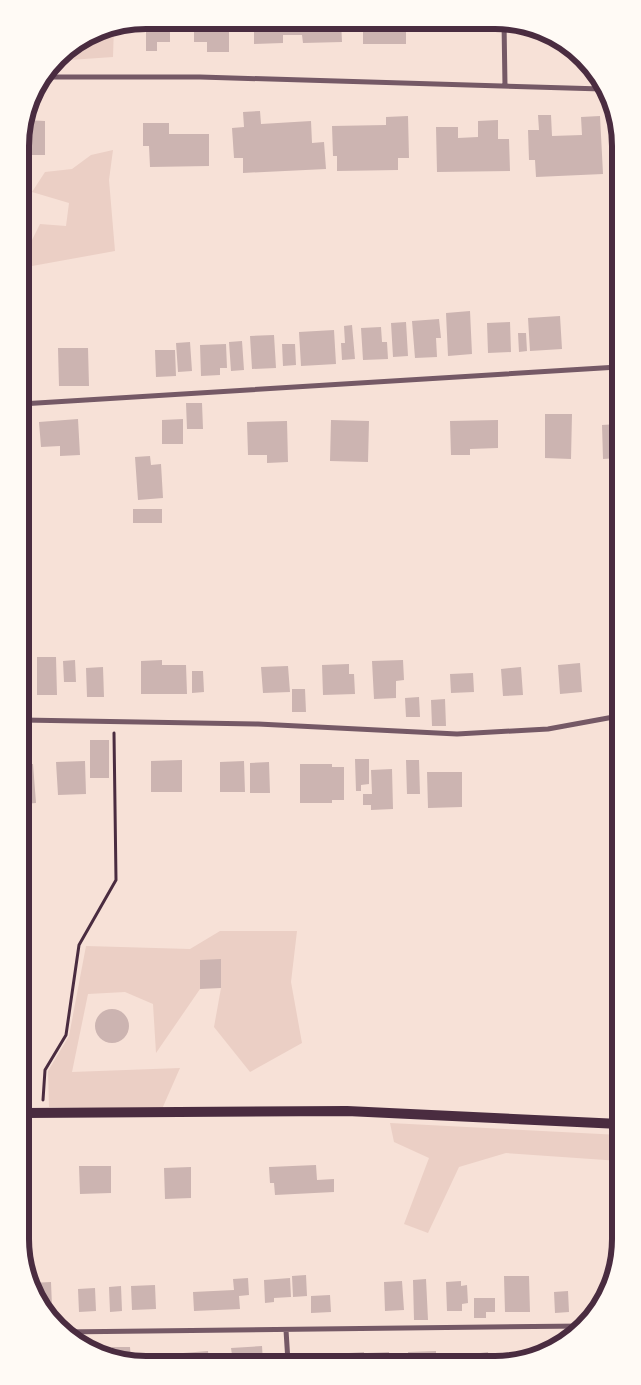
<svg xmlns="http://www.w3.org/2000/svg" width="641" height="1385" viewBox="0 0 641 1385" font-family="Commissioner,sans-serif">
  <style>
    .green { fill: #ebcfc5 }
    .building { fill: #ccb4b1 }
    .lines { fill: none; stroke-linecap: round; stroke-linejoin: round }
    .path { stroke: #4a2c40; stroke-width: 3 }
    .minor { stroke: #755966; stroke-width: 5 }
    .secondary { stroke: #4a2c40; stroke-width: 10 }
    .rim { fill: none; stroke: #4a2c40; stroke-width: 6 }
  </style>
  <rect width="100%" height="100%" fill="#f7e1d7"/>
  <path class="green" d="M114,26L113,57L55,61L63,51L98,29Z
    M113,150L109,180L115,251L21,268V246L30,244L40,224L66,226L69,203L32,192L45,172L72,169L91,155Z
    M220,931H297L291,982L302,1043L250,1072L214,1027L221,988V960H200V989L156,1053L153,1004L125,992L88,994L72,1072L180,1068L162,1109L49,1107L48,1071L69,1036L86,946L190,949Z
    M390,1123L620,1135V1161L506,1153L459,1167L428,1233L404,1224L429,1158L394,1142Z"/>
  <path class="building" d="M152,20L229,21V52H207V42H194V32H170V42H157V51H146V28H152Z
    M261,21H341L342,42L303,43L302,35H283V43L254,44V32H261Z
    M363,21L406,22V44H363Z
    M260,111L261,124L311,121L312,143L324,142L326,169L243,173V158H234L232,128L244,127L243,112Z
    M538,115H551L552,136L582,135L581,117L600,116L603,174L536,177L535,160H529L528,130H539Z
    M408,116L409,158H398V170L337,171V156H333L332,126L386,125V117Z
    M25,120L45,121V155H25Z
    M498,120V139H509L510,171L437,172L436,127H458V138L478,137V121Z
    M143,123H169V134H209V166L150,167L149,146H143Z
    M470,311L472,354L448,356L446,313Z
    M560,316L562,349L530,351L528,318Z
    M439,319L441,338H436L437,357L415,358L412,321Z
    M406,322L408,356L393,357L391,323Z
    M510,322L511,352L488,353L487,323Z
    M352,325L355,359L342,360L341,343H345L344,326Z
    M381,327L382,342H387L388,359L363,360L361,328Z
    M334,330L336,364L301,366L299,332Z
    M518,333H526L527,351L519,352Z
    M274,335L276,368L252,369L250,336Z
    M242,341L244,370L231,371L229,342Z
    M190,342L192,371L178,372L176,343Z
    M226,344L227,368H220V375L201,376L200,345Z
    M282,344H295L296,365L283,366Z
    M58,348H88L89,386H59Z
    M155,350H175L176,376L156,377Z
    M21,352H25L28,386L21,387Z
    M186,403H202L203,429H187Z
    M545,414H572L571,459L545,458Z
    M78,419L80,455L60,456V446L41,447L39,422Z
    M183,419V444H162V420Z
    M331,420L369,421L368,462L330,461Z
    M498,420V448L470,449V455H451L450,421Z
    M287,421L288,462L267,463V455H248L247,422Z
    M618,424V458L603,459L602,425Z
    M150,456L151,465L161,464L163,498L138,500L135,457Z
    M133,509H162V523H133Z
    M37,657H56L57,695H37Z
    M75,660L76,682H64L63,661Z
    M162,660V665H186L187,694H141V661Z
    M403,660L404,680L396,681V698L374,699L372,661Z
    M580,663L582,692L560,694L558,665Z
    M349,664V674H354L355,694L323,695L322,665Z
    M288,666L290,692L263,693L261,667Z
    M103,667L104,697H87L86,668Z
    M521,667L523,695L503,696L501,669Z
    M192,671H203L204,692L192,693Z
    M473,673L474,692L451,693L450,674Z
    M292,689H305L306,712H292Z
    M419,697L420,717H406L405,698Z
    M445,699L446,726H432L431,700Z
    M90,740H109V778H90Z
    M355,759H369V784L361,785V791H356Z
    M182,760V792H151V761Z
    M406,760H419L420,794H407Z
    M85,761L86,794L58,795L56,762Z
    M244,761L245,792H220V762Z
    M269,762L270,793H250V763Z
    M23,764H33L36,803L23,804Z
    M300,764H332V767H344V800H332V803H300Z
    M392,769L393,809L371,810V805H363V794H372L371,770Z
    M427,772H462V807L428,808Z
    M221,959V988L200,989V960Z
    M95 1026a17 17 0 1 1 34 0a17 17 0 1 1-34 0Z
    M316,1165L317,1180L334,1179V1192L275,1195L274,1183H270L269,1167Z
    M79,1166H111V1193L80,1194Z
    M191,1167V1198L165,1199L164,1168Z
    M306,1275L307,1296L293,1297L292,1276Z
    M504,1276H529L530,1312H505Z
    M248,1278L249,1295L239,1296L240,1309L194,1311L193,1292L234,1290L233,1279Z
    M290,1278L291,1297L274,1298V1302L265,1303L264,1280Z
    M426,1279L428,1320H414L413,1280Z
    M402,1281L404,1310L385,1311L384,1282Z
    M461,1281V1286L467,1285L468,1303L462,1304V1311H447L446,1282Z
    M51,1282L52,1307H46L31,1283Z
    M155,1285L156,1309L132,1310L131,1286Z
    M121,1286L122,1311L110,1312L109,1287Z
    M95,1288L96,1311L79,1312L78,1289Z
    M568,1291L569,1312L555,1313L554,1292Z
    M330,1295L331,1312L311,1313V1296Z
    M474,1298H495V1312H486V1318H474Z
    M262,1346L263,1362H225L224,1355H232L231,1348Z
    M112,1347H130L131,1363H121L113,1358Z
    M547,1349L529,1360V1350Z
    M208,1351L209,1362H178V1360H184L183,1353Z
    M436,1351V1361H409L408,1352Z
    M364,1352V1361L349,1362V1353Z
    M389,1352V1361H367V1353Z
    M488,1352L489,1361H473L472,1354Z
    M328,1356V1362H308V1357Z"/>
  <g class="lines">
    <path class="path" d="M43,1100L45,1070L66,1035L79,945L116,880L114,733"/>
    <path class="minor" d="M504,22L505,86
      M43,77H200L602,89
      M21,404L618,367
      M22,720L258,724L457,734L548,729L619,716
      M286,1330L288,1362
      M62,1332L584,1326"/>
    <path class="secondary" d="M24,1113L347,1111L620,1124"/>
  </g>
  <path d="M0 0H641V1385H0ZM146 29H495A117 117 0 0 1 612 146V1239A117 117 0 0 1 495 1356H146A117 117 0 0 1 29 1239V146A117 117 0 0 1 146 29Z" fill="#fffaf5" fill-rule="evenodd"/>
  <path class="rim" d="M146 29H495A117 117 0 0 1 612 146V1239A117 117 0 0 1 495 1356H146A117 117 0 0 1 29 1239V146A117 117 0 0 1 146 29Z"/>
</svg>
